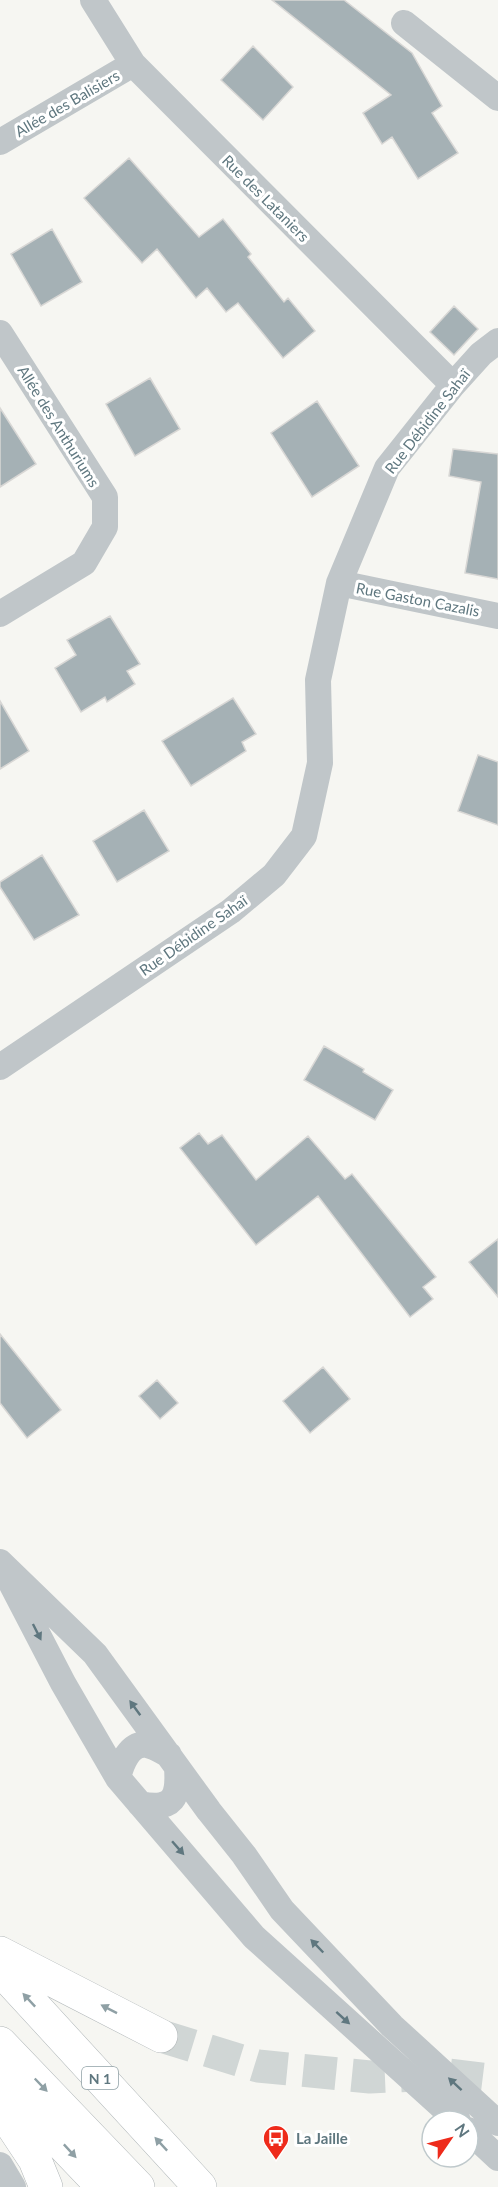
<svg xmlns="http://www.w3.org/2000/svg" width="498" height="2187" viewBox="0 0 498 2187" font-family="Lato,sans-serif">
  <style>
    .building { fill: #a5b1b5; stroke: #d8d7d5; stroke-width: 1.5 }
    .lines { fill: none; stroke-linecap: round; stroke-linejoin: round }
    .trunk-tunnel { stroke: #d0d6d5; stroke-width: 33; stroke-dasharray: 33 16; stroke-linecap: butt }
    .trunk-casing { stroke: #b1b7b9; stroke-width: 34 }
    .minor { stroke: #c0c6c9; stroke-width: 26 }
    .trunk { stroke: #fff; stroke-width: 33 }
    .oneway { fill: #5f777f }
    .oneway2 { fill: #8fa0a5 }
    .labels { text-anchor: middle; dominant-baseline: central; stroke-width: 6; stroke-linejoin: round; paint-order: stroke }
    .shield { fill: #fff; stroke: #8fa0a5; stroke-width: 1.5 }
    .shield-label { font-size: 14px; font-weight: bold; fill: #5f777f }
    .street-label { font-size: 15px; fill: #5f777f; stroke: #fff }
    .poi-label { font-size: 15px; font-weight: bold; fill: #5f777f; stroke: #fff; text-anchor: start }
  </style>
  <rect width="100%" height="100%" fill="#f6f6f2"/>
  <path class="building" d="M272,0H344L412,53L442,106L432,113L458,153L418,179L392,137L382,144L363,113L391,95Z
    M253,46L293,87L263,120L221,80Z
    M129,158L199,237L223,219L251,254L248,257L284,302L288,298L315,331L283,358L238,303L226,312L207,288L196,298L157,249L142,263L84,198Z
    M52,229L82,282L41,306L11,254Z
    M454,306L478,329L454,355L430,332Z
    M150,378L180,429L135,456L106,404Z
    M317,401L359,466L312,497L271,433Z
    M0,408L36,464L0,487Z
    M453,449L498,454V579L465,573L481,482L449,476Z
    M110,616L140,664L127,671L135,684L107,702L105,697L81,712L55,668L76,655L67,640Z
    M233,698L256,734L242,742L246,751L191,786L162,741Z
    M0,701L29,751L0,769Z
    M478,755L498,762V825L458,811Z
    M144,810L169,851L117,882L93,841Z
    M42,855L79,915L34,940L0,887V882Z
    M324,1046L364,1069L363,1072L393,1090L375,1120L304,1080Z
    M199,1133L208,1144L222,1135L256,1180L308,1136L345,1179L352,1174L436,1277L423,1287L433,1299L410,1317L318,1196L256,1245L180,1148Z
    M498,1239V1297L469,1262Z
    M0,1334L61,1410L27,1438L0,1403Z
    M323,1367L350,1399L310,1433L283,1401Z
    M157,1380L178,1403L160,1419L139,1396Z"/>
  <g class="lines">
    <path class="trunk-tunnel" d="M161,2036L258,2066L370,2077L441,2074L498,2081"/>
    <g class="trunk-casing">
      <path id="trunk" d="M0,1953L161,2036
        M0,1969L200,2187
        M0,2043L138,2187
        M0,2079L103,2187
        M0,2107L35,2160L46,2187"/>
    </g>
    <path class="minor" d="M93,0L133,64L453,385
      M404,23L498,98
      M0,142L133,64
      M0,333L105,497V527L84,563L0,614
      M339,583L498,616
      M0,1067L231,911L274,875L304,836L320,763L318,680L339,583L387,468L453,385L481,354L498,341
      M0,1562L95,1654L209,1811L244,1855L282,1910L392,2026L498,2123
      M10,1581L63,1683L118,1778L254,1937L458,2121
      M118,1778C121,1765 129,1742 147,1745C155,1746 162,1752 169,1755
      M140,1804C174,1811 179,1797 177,1767
      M468,2130L498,2158
      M0,2165L13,2187"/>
    <use href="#trunk" class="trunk"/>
  </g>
  <defs><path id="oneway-solid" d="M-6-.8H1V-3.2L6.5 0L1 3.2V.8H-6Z" transform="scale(1.5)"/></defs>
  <g class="oneway">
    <use href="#oneway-solid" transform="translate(37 1632) rotate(63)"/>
    <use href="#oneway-solid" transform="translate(135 1708) rotate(-126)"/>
    <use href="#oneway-solid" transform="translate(178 1848) rotate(49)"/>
    <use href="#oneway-solid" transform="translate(317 1946) rotate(-134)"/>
    <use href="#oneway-solid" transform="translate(343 2018) rotate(42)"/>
    <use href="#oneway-solid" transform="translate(455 2084) rotate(-137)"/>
  </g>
  <g class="oneway2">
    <use href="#oneway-solid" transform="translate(29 2000) rotate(-133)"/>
    <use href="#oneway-solid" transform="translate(109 2009) rotate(-153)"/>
    <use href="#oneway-solid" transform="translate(41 2085) rotate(46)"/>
    <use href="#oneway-solid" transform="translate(161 2144) rotate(-133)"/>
    <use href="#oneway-solid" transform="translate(70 2151) rotate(47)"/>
  </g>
  <defs>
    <g id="bus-pin" transform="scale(1.35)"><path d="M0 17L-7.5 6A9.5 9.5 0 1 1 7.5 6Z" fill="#ee2b1b" stroke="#fff"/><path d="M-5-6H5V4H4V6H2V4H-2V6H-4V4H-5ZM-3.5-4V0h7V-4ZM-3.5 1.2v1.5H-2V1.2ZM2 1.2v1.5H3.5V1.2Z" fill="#fff"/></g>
  </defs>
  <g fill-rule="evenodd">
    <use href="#bus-pin" x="276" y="2138"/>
  </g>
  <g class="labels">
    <rect class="shield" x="82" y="2067" width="36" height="22" rx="4.5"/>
    <g class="shield-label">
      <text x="100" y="2078">N 1</text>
    </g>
    <g class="street-label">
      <text transform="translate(67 103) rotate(-30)">Allée des Balisiers</text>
      <text transform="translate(266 198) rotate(45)">Rue des Lataniers</text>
      <text transform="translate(427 421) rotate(-52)">Rue Débidine Sahaï</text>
      <text transform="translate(59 426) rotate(58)">Allée des Anthuriums</text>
      <text transform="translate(418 599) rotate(11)">Rue Gaston Cazalis</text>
      <text transform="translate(193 935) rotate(-35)">Rue Débidine Sahaï</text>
    </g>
    <g class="poi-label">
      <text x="296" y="2138">La Jaille</text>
    </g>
  </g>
  <g transform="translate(450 2139) rotate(55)"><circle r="28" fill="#ffffff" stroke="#bfc9cc" stroke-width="1.5"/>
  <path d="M0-4.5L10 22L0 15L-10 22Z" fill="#ee2b1b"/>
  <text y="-9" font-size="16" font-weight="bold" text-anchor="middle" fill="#5f777f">N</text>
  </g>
</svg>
